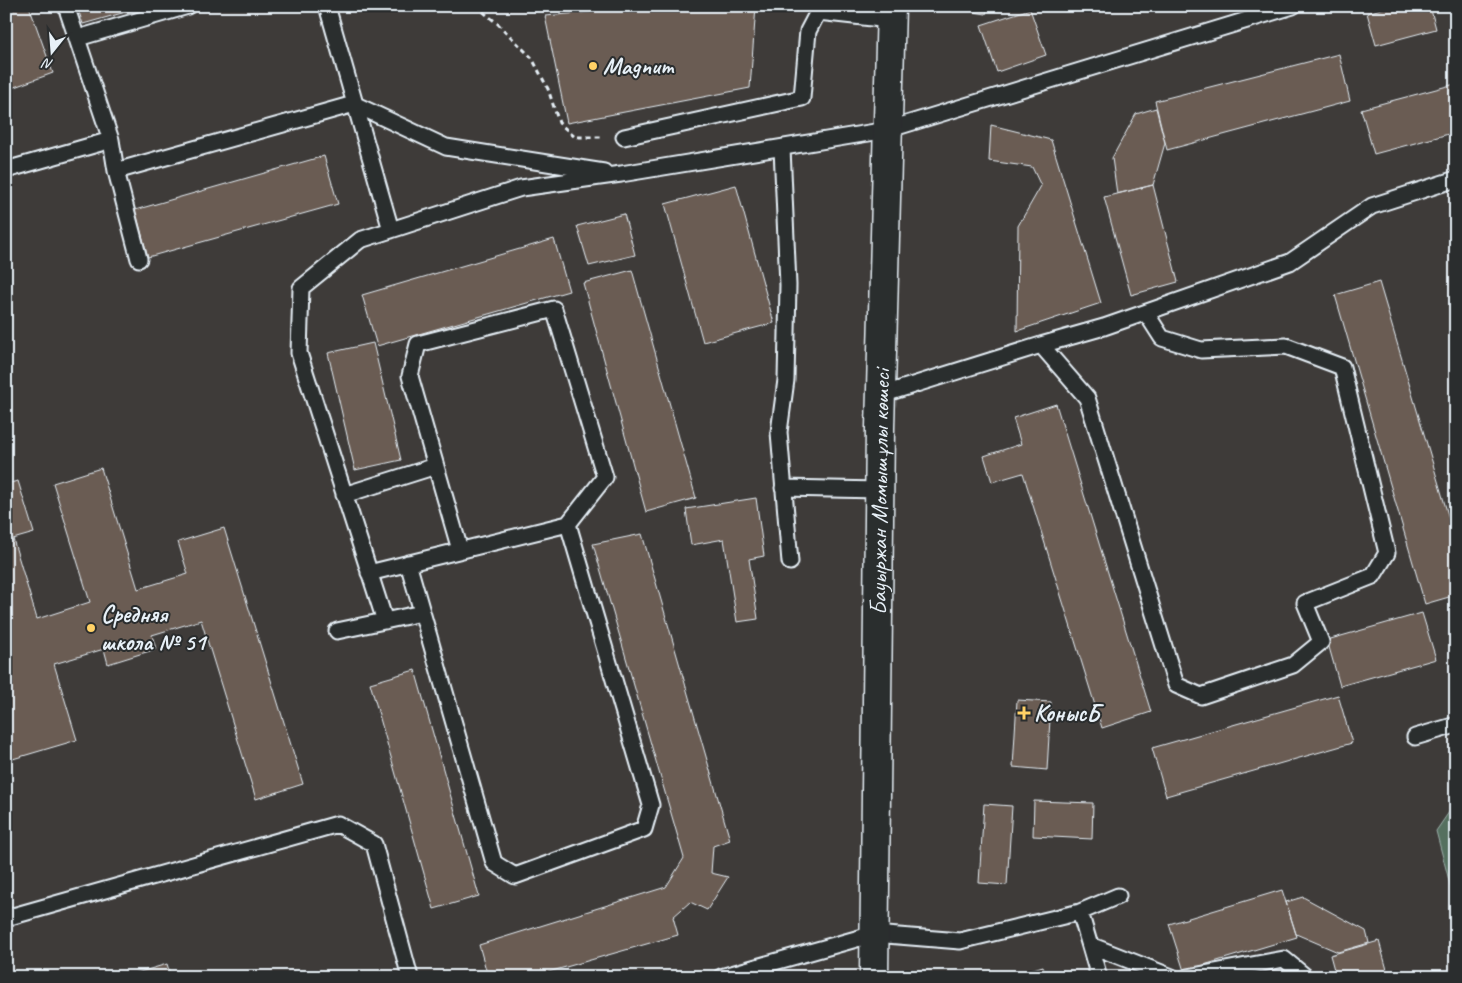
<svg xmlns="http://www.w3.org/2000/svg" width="1462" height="983" viewBox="0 0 1462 983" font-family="Caveat,sans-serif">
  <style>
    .green { fill: #55705f; stroke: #9eb0ac }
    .building { fill: #6b5c52; stroke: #e8f1f8 }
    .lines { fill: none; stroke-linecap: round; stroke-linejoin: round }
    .lane-casing { stroke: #e8f1f8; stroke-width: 19 }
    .secondary-casing { stroke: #e8f1f8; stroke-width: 31 }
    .path { stroke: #e8f1f8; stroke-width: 3; stroke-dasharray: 5 4; stroke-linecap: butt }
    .lane { stroke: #2a2d2e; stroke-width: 15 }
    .secondary { stroke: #2a2d2e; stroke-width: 28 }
    .poi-dot { fill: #ffd166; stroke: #2a2d2e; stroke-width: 2 }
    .labels { text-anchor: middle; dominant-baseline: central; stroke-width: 4; stroke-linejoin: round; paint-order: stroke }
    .poi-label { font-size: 24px; font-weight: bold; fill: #e8f1f8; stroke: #2a2d2e; text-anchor: start }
    .street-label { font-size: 24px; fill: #e8f1f8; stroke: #2a2d2e }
  </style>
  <rect width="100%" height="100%" fill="#3e3b39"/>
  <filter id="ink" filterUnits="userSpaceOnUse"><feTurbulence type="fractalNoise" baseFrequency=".02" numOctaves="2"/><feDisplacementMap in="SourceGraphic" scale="10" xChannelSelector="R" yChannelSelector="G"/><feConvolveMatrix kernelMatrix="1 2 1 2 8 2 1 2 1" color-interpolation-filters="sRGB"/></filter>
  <g filter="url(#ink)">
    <path class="green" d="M1456,802V907L1436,831Z"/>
    <path class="building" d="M22,6H29L53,73L6,90V12Z
      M77,6H147L83,24Z
      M589,6H756L750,88L567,123L545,16L590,12Z
      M975,6H988L986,14L974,12Z
      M1392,6H1430L1436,29L1376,45L1367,13Z
      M1030,9L1046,55L997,72L981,25Z
      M1339,54L1350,101L1167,150L1155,101Z
      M1455,84L1456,132L1374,154L1361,109Z
      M1156,108L1165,143L1153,185L1117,194L1112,158L1136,114Z
      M991,125L1051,140L1101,303L1017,331L1018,226L1041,186L1032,167L989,161Z
      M324,156L338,204L148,257L135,210Z
      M736,185L774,323L703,342L665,204Z
      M1153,185L1178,282L1131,295L1104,197Z
      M624,214L635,255L589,266L577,226Z
      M554,239L569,291L377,346L362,295Z
      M632,270L696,498L646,512L583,283Z
      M1379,282L1456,542V595L1425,604L1335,295Z
      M373,343L401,460L355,470L328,353Z
      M1056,404L1151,712L1102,728L1023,473L992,482L984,456L1021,444L1013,418Z
      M101,468L138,589L188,574L178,542L224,528L303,784L256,799L201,620L152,635L156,649L108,664L104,649L54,664L77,740L6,761V484L18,481L34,533L13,539L37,619L90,602L53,483Z
      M756,498L764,556L749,559L758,619L737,622L724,539L691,545L686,509Z
      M642,534L730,840L713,846L711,873L728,877L707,910L690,902L673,917L678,935L531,977H488L479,945L666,887L684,858L593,544Z
      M1422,613L1436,659L1340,686L1327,640Z
      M415,670L479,896L434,909L370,683Z
      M1338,695L1352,743L1166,796L1152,748Z
      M1017,700L1051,702L1047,770L1013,767Z
      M1034,801L1093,803L1092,839L1033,836Z
      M984,804L1012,806L1007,885L979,883Z
      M1282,890L1297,937L1184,971L1169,924Z
      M1303,897L1366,931L1369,943L1338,952L1296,934L1286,902Z
      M1379,941L1389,977H1336L1330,955Z
      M167,964L171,977H123Z
      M1043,966L1046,977H1007Z"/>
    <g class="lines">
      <g class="lane-casing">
        <path id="lane" d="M66,6L111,140L116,171L139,259
          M327,6L391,230
          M78,38L188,6
          M624,137L802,98L808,31L818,12L890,20
          M782,148L788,285L786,380L779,432L790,562
          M6,170L111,140
          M116,171L354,104L446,147L604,172
          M1041,345L1087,398L1176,685L1201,696L1293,665L1321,642L1305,603L1373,576L1387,553L1342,367L1286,346L1201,350L1162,338L1146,313
          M881,395L1041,345L1104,327L1290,262L1372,206L1456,179
          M783,488L879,490
          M344,495L436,466
          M408,563L494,863L515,876L644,829L651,805L568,524
          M369,573L568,524L605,477L554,309L418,344L410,376L460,550
          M385,621L299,353L301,288L360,240L521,188L621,174L887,130L1293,6
          M337,631L422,613
          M1415,737L1456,725
          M1080,912L1099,977
          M6,918L338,824L374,844L410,977
          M1090,945L1172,977
          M721,977L874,934L960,941L1080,912L1118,896
          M1188,977L1284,959L1306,977"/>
      </g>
      <g class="secondary-casing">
        <g id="secondary">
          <path id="s1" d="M874,977L880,428L891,6"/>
        </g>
      </g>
      <path class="path" d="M476,6L497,23L532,58L548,89L559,123L575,137H604"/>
      <use href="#lane" class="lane"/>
      <use href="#secondary" class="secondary"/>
    </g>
  </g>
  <g class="poi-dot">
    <circle cx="593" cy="66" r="5"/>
    <circle cx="91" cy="628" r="5"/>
    <path d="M1021.5 705.5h5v5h5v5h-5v5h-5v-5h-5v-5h5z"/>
  </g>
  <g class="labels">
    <g class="poi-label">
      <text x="603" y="66">Magnum</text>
      <text x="101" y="614">Средняя<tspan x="101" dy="28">школа № 51</tspan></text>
      <text x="1034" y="713">КонысБ</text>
    </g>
    <g class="street-label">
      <text stroke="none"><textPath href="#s1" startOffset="485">Бауыржан Момышұлы көшесі</textPath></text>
    </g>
  </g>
  <rect width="1462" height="983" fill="none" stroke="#2a2d2e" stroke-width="25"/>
  <rect x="12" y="12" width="1437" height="958" fill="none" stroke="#e8f1f8" stroke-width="2" filter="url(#ink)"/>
  <g transform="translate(52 52) rotate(197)" stroke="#2a2d2e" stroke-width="4" paint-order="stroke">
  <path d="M0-4L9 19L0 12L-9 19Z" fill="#e8f1f8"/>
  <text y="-8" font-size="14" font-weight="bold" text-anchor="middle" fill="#e8f1f8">N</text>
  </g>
</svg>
